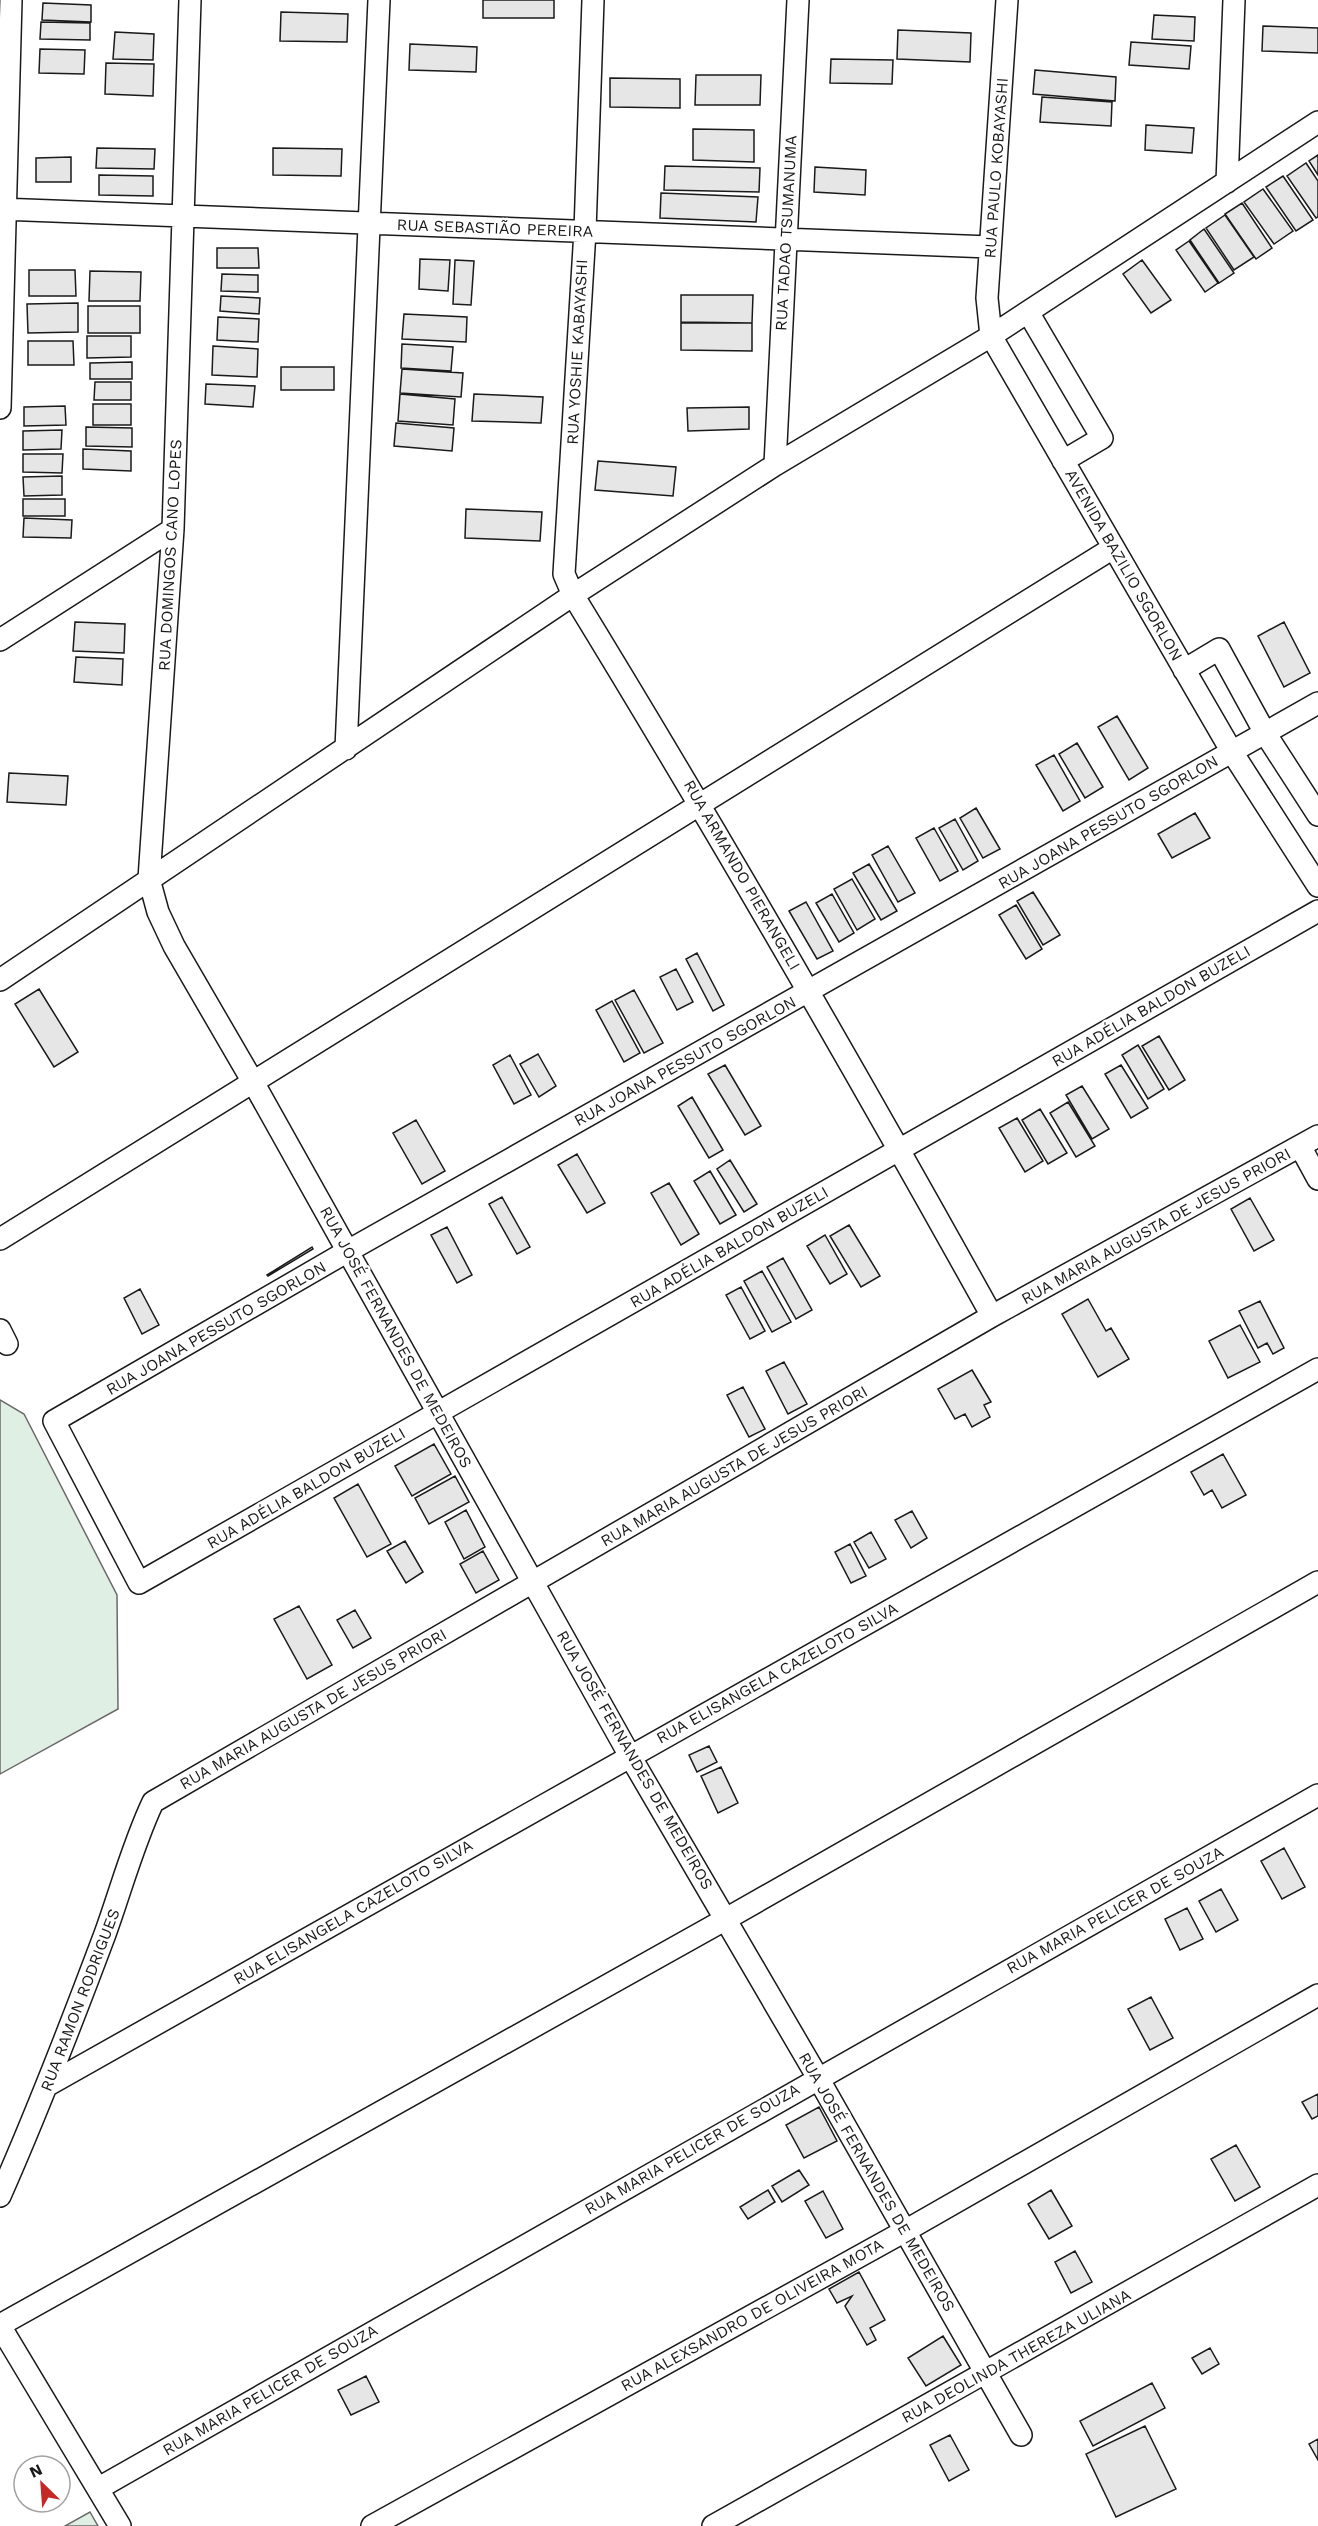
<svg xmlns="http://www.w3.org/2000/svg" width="1318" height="2526" viewBox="0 0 1318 2526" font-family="'Work Sans',sans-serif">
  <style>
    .green { fill: #e0efe3; stroke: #6a6a6a; stroke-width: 1.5 }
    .building { fill: #e6e6e6; stroke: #1a1a1a; stroke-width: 1.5 }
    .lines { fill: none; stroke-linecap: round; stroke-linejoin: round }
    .street-casing { stroke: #1a1a1a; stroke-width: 24 }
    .street { stroke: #fff; stroke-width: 21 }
    .labels { text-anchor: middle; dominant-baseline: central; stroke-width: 4.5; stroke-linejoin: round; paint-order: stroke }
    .street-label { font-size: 16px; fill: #1a1a1a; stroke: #fff }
  </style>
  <rect width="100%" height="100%" fill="#fff"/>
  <path class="green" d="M0,1400L24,1414L117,1595L118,1709L0,1774Z
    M90,2512L98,2526H65Z"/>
  <path class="building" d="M483,0H554V18H483Z
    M43,3L91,5V22L42,20Z
    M281,12L348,14L347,42L280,41Z
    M1154,15L1195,17L1194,41L1152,39Z
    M41,22L90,23V40L40,39Z
    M1263,26L1318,28V53L1262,51Z
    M898,30L971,33L970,62L897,59Z
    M115,32L154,34L153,60L113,59Z
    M1131,42L1191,46L1189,69L1129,65Z
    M410,44L477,47L476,72L409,70Z
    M40,49L85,50L84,74L39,73Z
    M831,59L893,60L892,84L830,83Z
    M106,63L154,64L153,96L105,94Z
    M1035,70L1116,77L1115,101L1033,94Z
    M696,75H761L760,105H695Z
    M610,78L680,79V108L610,107Z
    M1042,97L1112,102L1111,126L1040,122Z
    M1146,125L1194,128L1192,153L1145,150Z
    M693,129L754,130V162L693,160Z
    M97,148L155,149L154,169L96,168Z
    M273,148L342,149L341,176L273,175Z
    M1318,155V175L1309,161Z
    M71,157V182H36V158Z
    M1306,163L1318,181V217L1316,218L1287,176Z
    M665,166L760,168L759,192L664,190Z
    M815,167L866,170L865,195L814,192Z
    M99,175L153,176V196L99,195Z
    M1283,176L1313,220L1296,231L1266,187Z
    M1263,189L1293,231L1274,244L1244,202Z
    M661,193L758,197L756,222L660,218Z
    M1242,203L1272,248L1256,259L1225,214Z
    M1225,215L1254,257L1234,270L1206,228Z
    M1204,229L1234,273L1219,283L1190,240Z
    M1189,241L1218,283L1205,292L1176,250Z
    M217,248H258L259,268H217Z
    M420,259L450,260L448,291L419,289Z
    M455,260L474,261L471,305L453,304Z
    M1142,260L1171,300L1151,313L1123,274Z
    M29,270H75L76,296H29Z
    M90,271L141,272L140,301H89Z
    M222,274L258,275V292L221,291Z
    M681,295H753L752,323L681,322Z
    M221,296L260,298L259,314L220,311Z
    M78,303V332L28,333L27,304Z
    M88,306H140V333H88Z
    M404,314L467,317L466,342L402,339Z
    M218,317L259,319L258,342L217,340Z
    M681,323H752V351L681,350Z
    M87,336H131V357L87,358Z
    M28,341H73L74,365H28Z
    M402,344L453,347L451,371L401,368Z
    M213,346L258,349L257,377L212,375Z
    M132,362V379H90V363Z
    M281,367H334V390H281Z
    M402,369L463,373L461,397L400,393Z
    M95,382H131V400H94Z
    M206,384L255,386L253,407L205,404Z
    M400,394L455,399L453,425L398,421Z
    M474,394L543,397L541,423L472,421Z
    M93,404H131V425H93Z
    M65,406L66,425L24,426V407Z
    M749,407V429L688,431L687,408Z
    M396,423L454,428L452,451L394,446Z
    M86,427L132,428V447L86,446Z
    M62,430L61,449L23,450V431Z
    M83,449L131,451V471L83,469Z
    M23,454H63L62,473L23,472Z
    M598,461L676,467L673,496L595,490Z
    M62,476V495L24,496L23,477Z
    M23,499H65V516H23Z
    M466,509L542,512L540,541L465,538Z
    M24,518L72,520L71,538L23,537Z
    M75,622L125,624L124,653L73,651Z
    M1284,622L1310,673L1284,687L1258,636Z
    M76,657L123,659L122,685L74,682Z
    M1117,716L1148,768L1129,780L1098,727Z
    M1077,743L1103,787L1085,798L1059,754Z
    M1054,755L1080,801L1063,811L1036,765Z
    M9,773L68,776L66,805L7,802Z
    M976,808L1000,849L983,858L960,818Z
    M1195,813L1210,838L1172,858L1158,834Z
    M955,819L978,861L963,870L939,828Z
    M934,828L958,871L940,881L916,838Z
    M888,846L915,893L898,902L872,855Z
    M869,864L897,911L881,920L853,873Z
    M852,879L875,919L857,930L834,889Z
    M1033,892L1060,935L1043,945L1017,901Z
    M832,894L854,933L839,942L816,903Z
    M806,902L833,951L817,959L789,911Z
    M1016,905L1042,949L1026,959L999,915Z
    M697,953L724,1005L713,1011L686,959Z
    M676,969L693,1002L677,1010L660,977Z
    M39,989L78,1052L54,1067L15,1004Z
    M634,990L663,1043L644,1053L615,1000Z
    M612,1001L640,1053L624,1062L596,1010Z
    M1159,1036L1185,1080L1169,1090L1142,1046Z
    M1138,1045L1164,1089L1148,1099L1122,1055Z
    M538,1054L556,1086L539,1097L520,1064Z
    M510,1055L531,1095L514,1104L493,1065Z
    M725,1065L761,1126L745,1135L708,1074Z
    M1121,1065L1148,1108L1131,1118L1105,1074Z
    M1082,1086L1109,1129L1092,1139L1066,1095Z
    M692,1097L723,1150L709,1158L678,1106Z
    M1068,1102L1095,1146L1076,1157L1050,1113Z
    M1040,1109L1067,1153L1048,1164L1022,1120Z
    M1017,1118L1043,1161L1025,1172L999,1128Z
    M416,1120L445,1171L422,1184L393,1133Z
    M577,1154L605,1203L587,1213L558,1165Z
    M730,1160L757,1204L744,1212L717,1169Z
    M710,1171L736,1215L720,1224L694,1181Z
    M669,1183L699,1234L681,1245L651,1193Z
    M502,1197L530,1247L517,1254L489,1204Z
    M1250,1198L1274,1240L1254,1251L1231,1209Z
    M849,1225L880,1276L861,1287L830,1236Z
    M447,1227L472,1275L457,1283L431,1235Z
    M825,1235L847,1274L830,1284L807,1246Z
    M312,1247L313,1249L268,1276L267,1275Z
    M783,1258L812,1310L796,1319L767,1267Z
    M762,1271L791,1322L772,1332L744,1281Z
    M741,1287L765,1331L750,1339L726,1295Z
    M140,1289L159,1325L142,1334L124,1298Z
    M1088,1299L1106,1331L1111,1328L1129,1359L1098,1377L1062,1314Z
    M1260,1301L1284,1348L1273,1354L1267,1343L1258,1348L1239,1311Z
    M1240,1325L1260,1362L1228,1378L1209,1341Z
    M784,1362L807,1404L788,1414L766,1371Z
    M972,1370L991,1402L984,1405L990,1417L972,1427L965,1414L955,1419L938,1389Z
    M743,1387L765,1429L749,1437L727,1395Z
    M434,1444L451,1474L412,1496L395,1466Z
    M1223,1454L1246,1495L1222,1508L1212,1490L1204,1495L1191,1472Z
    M455,1476L469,1502L429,1524L415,1498Z
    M358,1484L391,1544L367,1557L334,1498Z
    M466,1510L485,1547L464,1559L445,1522Z
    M912,1511L927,1538L911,1548L895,1520Z
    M871,1532L886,1559L869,1568L854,1542Z
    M405,1541L423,1572L406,1583L387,1551Z
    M850,1544L866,1576L851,1583L835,1552Z
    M483,1551L499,1580L476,1593L460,1564Z
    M299,1606L332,1665L307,1679L274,1619Z
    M355,1610L371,1638L353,1648L337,1620Z
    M709,1746L717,1762L697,1772L689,1755Z
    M721,1767L738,1803L718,1813L701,1776Z
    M1284,1848L1305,1887L1282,1899L1261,1861Z
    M1221,1889L1238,1920L1216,1932L1199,1901Z
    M1187,1908L1203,1939L1180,1950L1165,1919Z
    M1151,1997L1173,2038L1150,2050L1128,2009Z
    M1318,2094V2116L1312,2119L1302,2102Z
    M819,2107L837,2141L804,2158L786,2125Z
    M1236,2145L1260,2187L1235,2201L1211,2159Z
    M799,2170L809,2185L782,2202L772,2186Z
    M768,2190L775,2202L748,2219L740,2207Z
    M1051,2190L1072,2226L1049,2239L1028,2204Z
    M823,2191L843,2229L826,2238L805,2201Z
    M1075,2251L1092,2282L1071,2293L1055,2262Z
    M859,2272L885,2320L870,2328L876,2340L867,2345L845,2306L852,2296L837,2303L829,2289Z
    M943,2336L961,2365L926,2386L908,2358Z
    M1210,2348L1219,2364L1202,2374L1192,2358Z
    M366,2376L379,2402L351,2415L338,2390Z
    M1152,2383L1165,2408L1093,2446L1080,2421Z
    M1145,2426L1176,2489L1116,2517L1086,2454Z
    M950,2435L969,2470L949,2481L930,2445Z
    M1318,2439V2460L1309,2444Z"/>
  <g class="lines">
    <g class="street-casing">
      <path id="street" d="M190,0L173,529L149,879L158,912L174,946L253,1082L630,1756L818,2078L1021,2435
        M593,0L585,231L564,574L573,595C718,832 857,1073 992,1316
        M1007,0L987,298L991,336L1232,752L1318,886
        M1227,182L1234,0
        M0,209L990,247
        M1028,312L1102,438L1063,461
        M0,408L11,0
        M775,465L798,0
        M0,640L173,529
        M1184,670L1219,649L1265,733L1318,815
        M1318,703L348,1251L54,1421L139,1583L1318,911
        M346,749L379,0
        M0,980L573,595L775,465L991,336L1318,122
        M1300,1146L1318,1179
        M0,1239L1113,548
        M0,1330L7,1344
        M48,2085L1318,1369
        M0,2196C38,2110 72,2022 105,1934C121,1890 133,1844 153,1802L992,1316L1318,1136
        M0,2325L726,1919L1318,1582
        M0,2326L120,2526
        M99,2488L1318,1795
        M372,2526L905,2231L1318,1995
        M713,2526L1318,2185"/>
    </g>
    <use href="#street" class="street"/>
  </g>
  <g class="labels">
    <g class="street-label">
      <text transform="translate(996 168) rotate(-86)">RUA PAULO KOBAYASHI</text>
      <text transform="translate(495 228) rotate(2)">RUA SEBASTIÃO PEREIRA</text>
      <text transform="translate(786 233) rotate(-87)">RUA TADAO TSUMANUMA</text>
      <text transform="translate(577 352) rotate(-87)">RUA YOSHIE KABAYASHI</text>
      <text transform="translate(170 555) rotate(-87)">RUA DOMINGOS CANO LOPES</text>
      <text transform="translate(1124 565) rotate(60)">AVENIDA BAZILIO SGORLON</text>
      <text transform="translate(1108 822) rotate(-30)">RUA JOANA PESSUTO SGORLON</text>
      <text transform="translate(742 875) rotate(60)">RUA ARMANDO PIERANGELI</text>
      <text transform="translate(1151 1006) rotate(-30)">RUA ADÉLIA BALDON BUZELI</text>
      <text transform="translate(685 1061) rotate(-29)">RUA JOANA PESSUTO SGORLON</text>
      <text transform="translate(1156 1226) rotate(-29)">RUA MARIA AUGUSTA DE JESUS PRIORI</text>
      <text transform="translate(729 1247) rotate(-30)">RUA ADÉLIA BALDON BUZELI</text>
      <text transform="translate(216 1328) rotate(-30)">RUA JOANA PESSUTO SGORLON</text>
      <text transform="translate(396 1337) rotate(61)">RUA JOSÉ FERNANDES DE MEDEIROS</text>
      <text transform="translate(734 1466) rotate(-30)">RUA MARIA AUGUSTA DE JESUS PRIORI</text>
      <text transform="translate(306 1488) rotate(-30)">RUA ADÉLIA BALDON BUZELI</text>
      <text transform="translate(777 1673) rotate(-29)">RUA ELISANGELA CAZELOTO SILVA</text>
      <text transform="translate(313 1709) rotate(-30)">RUA MARIA AUGUSTA DE JESUS PRIORI</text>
      <text transform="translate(635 1760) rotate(60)">RUA JOSÉ FERNANDES DE MEDEIROS</text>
      <text transform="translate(1115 1910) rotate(-29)">RUA MARIA PELICER DE SOUZA</text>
      <text transform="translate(353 1912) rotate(-30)">RUA ELISANGELA CAZELOTO SILVA</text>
      <text transform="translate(80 2000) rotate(-69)">RUA RAMON RODRIGUES</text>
      <text transform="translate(692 2149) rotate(-30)">RUA MARIA PELICER DE SOUZA</text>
      <text transform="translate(877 2182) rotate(60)">RUA JOSÉ FERNANDES DE MEDEIROS</text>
      <text transform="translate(752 2315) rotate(-29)">RUA ALEXSANDRO DE OLIVEIRA MOTA</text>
      <text transform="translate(1016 2356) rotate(-29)">RUA DEOLINDA THEREZA ULIANA</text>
      <text transform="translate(270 2390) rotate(-30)">RUA MARIA PELICER DE SOUZA</text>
    </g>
  </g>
  <g transform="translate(42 2484) rotate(335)"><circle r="28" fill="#ffffff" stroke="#a3a3a3" stroke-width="1.5"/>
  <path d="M0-4.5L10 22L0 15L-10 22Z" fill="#c62828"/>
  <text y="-9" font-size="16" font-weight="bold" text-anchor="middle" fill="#1a1a1a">N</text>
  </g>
</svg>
